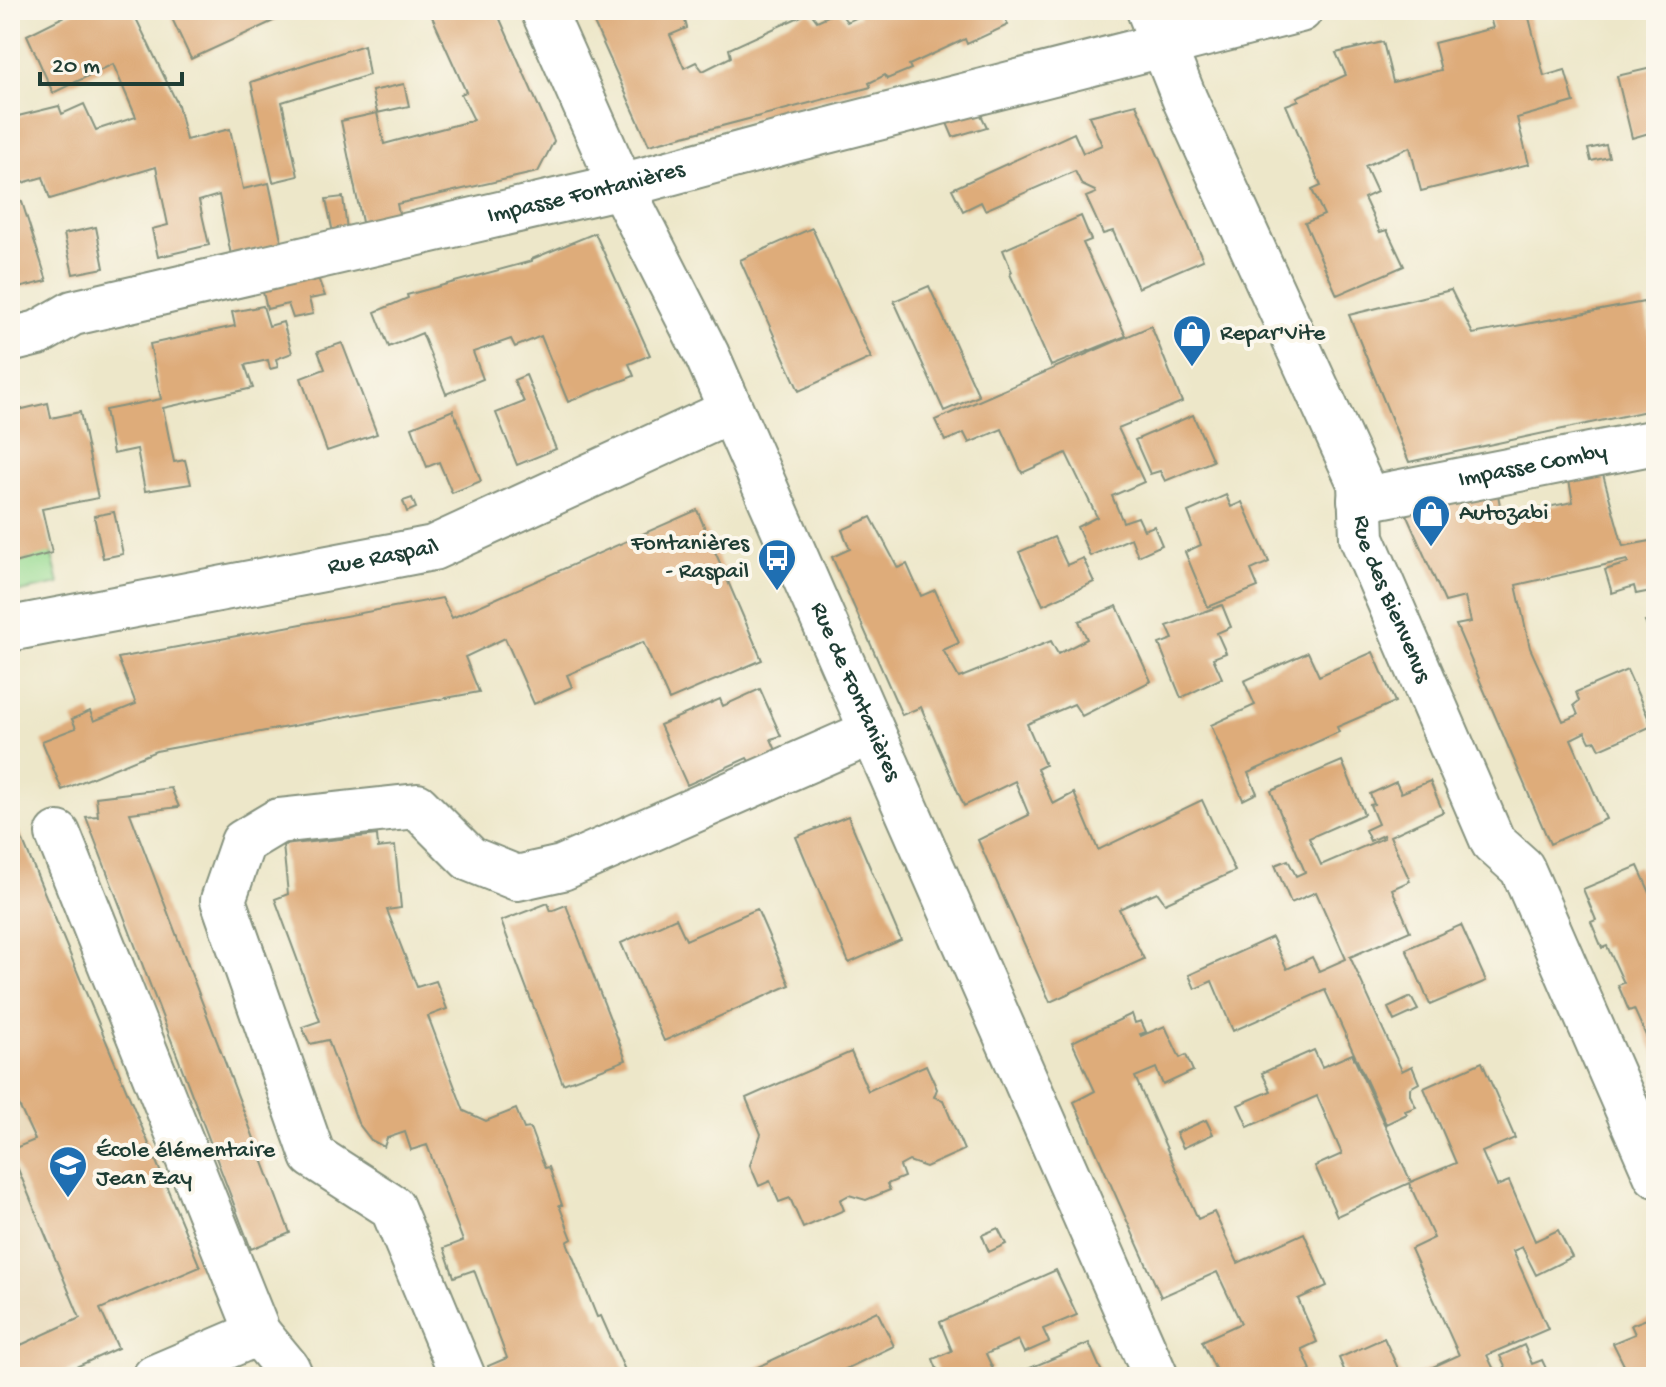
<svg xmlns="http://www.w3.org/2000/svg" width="1666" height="1387" viewBox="0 0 1666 1387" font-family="'Gochi Hand',sans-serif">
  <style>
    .built { fill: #e8d9ba }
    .green { fill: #98db92; stroke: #5c8c63; stroke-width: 2 }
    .building { fill: #deac7a }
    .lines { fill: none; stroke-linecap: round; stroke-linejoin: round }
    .minor-casing { stroke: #86927e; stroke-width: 48 }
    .minor { stroke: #fff; stroke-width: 44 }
    .labels { text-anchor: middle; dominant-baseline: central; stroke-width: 8; stroke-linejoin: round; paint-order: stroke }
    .street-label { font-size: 24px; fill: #1f3d34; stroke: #fbf7ec }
    .poi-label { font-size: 24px; fill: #1f3d34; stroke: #fbf7ec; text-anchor: start }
  </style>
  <rect width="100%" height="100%" fill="#fbf7ec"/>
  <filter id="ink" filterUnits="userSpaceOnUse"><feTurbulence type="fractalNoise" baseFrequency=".0125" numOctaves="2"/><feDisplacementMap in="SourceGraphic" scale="16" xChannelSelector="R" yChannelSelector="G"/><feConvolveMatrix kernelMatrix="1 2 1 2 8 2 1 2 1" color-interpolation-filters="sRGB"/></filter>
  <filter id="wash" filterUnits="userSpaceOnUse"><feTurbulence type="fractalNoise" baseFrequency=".006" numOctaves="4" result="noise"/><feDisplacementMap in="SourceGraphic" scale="32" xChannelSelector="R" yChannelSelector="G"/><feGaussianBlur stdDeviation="1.8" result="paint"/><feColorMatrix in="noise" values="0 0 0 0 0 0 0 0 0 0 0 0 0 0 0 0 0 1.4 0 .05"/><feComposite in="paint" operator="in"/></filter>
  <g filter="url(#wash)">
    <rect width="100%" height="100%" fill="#ede7c9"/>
    <path class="built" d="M10,920L160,1282L10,1350Z"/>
    <path class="green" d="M48,538L59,584L10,594V564L29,559L25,544Z"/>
    <g id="blocks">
      <path class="building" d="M77,10H132L178,105L186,140L230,129L243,189L269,183L282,244L231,255L219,195L199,201L209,245L158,257L152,229L168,225L156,167L50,199L43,177L12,186L15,196L22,202L47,281L10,290V106L14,117L59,106L62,114L84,104L96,130L136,117L113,64L53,93L27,35Z
        M168,10H297L191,59Z
        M429,10H496L554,141L538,172L397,204L400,219L363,227L341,121L377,113L384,144L474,120L461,94L466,92Z
        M588,10H682L687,28L670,35L684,68L696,62L703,71L731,57L729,49L810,12L817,21L839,11L847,22L860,16L857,10H1002L1008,25L967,44L965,39L909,65L911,69L887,79L885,75L869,83L871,87L649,145Z
        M1506,10H1527L1544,76L1565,70L1574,102L1517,118L1529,164L1421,191L1410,147L1365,166L1377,192L1364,198L1380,232L1387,230L1404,266L1337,295L1305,223L1324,215L1312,190L1321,186L1286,105L1299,100L1297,97L1346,75L1336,53L1383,42L1393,82L1441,70L1434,43L1493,28L1489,14Z
        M364,45L369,75L282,102L298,176L273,182L251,82Z
        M1656,67V117L1654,118L1656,131L1632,138L1617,76Z
        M404,84L409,106L377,113L372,91Z
        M1136,104L1203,260L1138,288L1113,231L1103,234L1086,197L1096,193L1095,191L1082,185L1075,171L985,210L981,202L963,211L952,189L1074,133L1083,153L1102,145L1089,116Z
        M977,107L987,127L953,137L944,116Z
        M1606,145L1609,157L1591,161L1588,149Z
        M343,197L347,230L333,233L326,199Z
        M1081,216L1091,240L1083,243L1126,336L1051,366L1010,274L1012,272L1003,250Z
        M96,227L104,268L73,274L64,234Z
        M812,228L871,358L799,391L740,260Z
        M595,233L650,355L629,364L634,376L568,402L541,336L515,347L511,339L473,352L483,379L446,394L422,333L389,347L375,312L408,298L407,295L532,261V259Z
        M316,273L325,296L309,299L313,314L293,318L288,304L267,309L261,284Z
        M929,286L979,396L944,411L894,301Z
        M1451,290L1473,334L1644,302L1656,370V409L1409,462L1349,315Z
        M263,306L269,326L283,322L292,353L276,359L278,367L270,369L268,360L245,365L253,388L163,408L174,462L185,460L191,484L145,491L137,449L113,454L105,410L161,399L150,344L235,326L232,312Z
        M1151,326L1182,402L1118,428L1144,482L1112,496L1123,522L1138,517L1144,530L1154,526L1162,545L1138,556L1131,538L1090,556L1077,527L1097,517L1066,453L1022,473L1002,429L969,443L964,433L945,441L935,420Z
        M342,343L377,434L327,451L301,378L325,369L318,351Z
        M526,375L556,449L517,465L496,413L524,402L514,380Z
        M48,403L51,418L80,412L98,498L42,509L52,553L10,564V412Z
        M453,410L481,481L452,493L439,462L427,467L412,427Z
        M1193,415L1213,461L1165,481L1160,471L1150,474L1135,440Z
        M1600,464L1623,546L1656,540V590L1636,594L1634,586L1612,593L1605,570L1628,563L1627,560L1516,585L1530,648L1563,721L1578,715L1574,705L1579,701L1576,692L1627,670L1652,726L1600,749L1596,741L1590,742L1585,732L1571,739L1606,819L1550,844L1456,625L1471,622L1465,597L1445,602L1401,503L1496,484L1502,516L1573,502L1567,470Z
        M1226,495L1231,507L1242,502L1269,562L1251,570L1258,587L1208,607L1185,552L1201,545L1188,512Z
        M412,498L416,508L407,512L403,501Z
        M697,510L762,660L669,700L643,642L567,675L572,687L534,704L505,638L465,657L479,692L156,751L62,790L42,741L76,728L72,719L90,711L94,721L136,704L118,658L442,598L452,618Z
        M114,512L123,554L103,558L94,516Z
        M871,517L898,568L907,564L921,596L935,590L959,643L943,650L959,678L1051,641L1058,654L1087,639L1079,621L1117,606L1151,681L1082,716L1074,704L1027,724L1045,765L1037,769L1053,804L1074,793L1098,850L1202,800L1235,871L1165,903L1157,892L1119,909L1144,959L1050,1002L978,840L1029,815L1015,781L964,806L921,707L902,715L832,557L850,549L842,530Z
        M1054,537L1067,565L1083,558L1094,582L1043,605L1019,552Z
        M1222,605L1231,627L1217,633L1226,653L1213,658L1222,678L1181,698L1159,644L1173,639L1167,626Z
        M1656,619V648L1645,622Z
        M1308,652L1319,676L1373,652L1395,702L1337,727L1339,732L1248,773L1257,793L1243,800L1211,725L1255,705L1244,681Z
        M760,689L781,736L771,739L778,755L752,766L747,758L687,785L660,725L720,699L723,706Z
        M1342,761L1364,814L1309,838L1321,865L1384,838L1383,835L1370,841L1365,830L1378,824L1370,805L1374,804L1370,794L1396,782L1401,793L1430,781L1443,812L1390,836L1410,881L1392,889L1410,931L1350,957L1402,1071L1412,1066L1419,1083L1410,1088V1095L1416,1107L1405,1111L1407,1114L1386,1124L1325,990L1233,1031L1212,981L1195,989L1189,975L1272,937L1287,969L1312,957L1319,971L1346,959L1316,892L1291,903L1275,865L1288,860L1296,876L1305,872L1271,791Z
        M171,788L179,807L130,813L290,1233L251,1249L86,817L98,816L96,797Z
        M848,816L901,940L849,963L796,837Z
        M10,822H15L200,1267L100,1309L118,1348L54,1377H10V1350L80,1318L10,1150L35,1140L10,1086Z
        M377,835L378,848L395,846L401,908L387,910L417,987L436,981L447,1009L428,1016L464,1111L486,1121L516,1109L524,1129L530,1128L545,1168L549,1167L562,1205H559L572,1239L567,1242L597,1317L601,1316L628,1377H492L488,1366L507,1358L474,1270L454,1277L444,1248L463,1241L427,1145L411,1150L405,1132L387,1138L384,1147L371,1140L358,1123L328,1040L310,1044L302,1027L320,1021L275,899L288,894L283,845Z
        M1638,866L1656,906V1058L1634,1009L1629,1011L1618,985L1624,983L1607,946L1602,948L1591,922L1596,920L1583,889Z
        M548,903L551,911L566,905L626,1060L563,1084L501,921Z
        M757,909L790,985L664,1041L621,943L676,918L686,940Z
        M1461,925L1486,981L1430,1005L1406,949Z
        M1411,997L1418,1010L1394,1021L1388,1008Z
        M1132,1014L1135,1023L1141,1021L1146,1032L1140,1034L1141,1036L1165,1026L1180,1058L1186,1055L1193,1071L1163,1085L1156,1068L1135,1077L1198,1219L1214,1212L1238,1263L1304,1233L1327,1286L1298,1299L1317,1342L1302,1349L1311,1370L1296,1377H1219L1202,1341L1241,1323L1217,1272L1161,1297L1074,1102L1095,1091L1072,1042Z
        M1314,1050L1322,1067L1352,1054L1411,1182L1456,1163L1424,1088L1482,1062L1515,1138L1482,1152L1497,1186L1509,1181L1535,1241L1558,1230L1572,1257L1536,1275L1522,1247L1513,1251L1548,1329L1487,1355L1496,1374L1506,1369L1500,1356L1524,1345L1532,1364L1542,1360L1550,1377H1411L1459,1355L1411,1249L1434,1238L1409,1183L1337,1216L1315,1166L1342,1154L1317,1096L1248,1127L1238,1105L1271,1091L1262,1073Z
        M851,1052L868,1091L926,1065L937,1089L934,1097L943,1100L964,1150L926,1167L909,1161L900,1166L904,1177L887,1184L890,1190L866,1200L849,1195L840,1200L844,1210L803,1228L790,1198L779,1202L770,1181L759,1186L750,1165L761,1134L746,1098Z
        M1206,1120L1213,1134L1183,1148L1176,1133Z
        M998,1228L1006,1244L989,1252L982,1235Z
        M1056,1270L1077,1315L1043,1329L1049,1342L1024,1353L1018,1340L986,1354L993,1369L973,1377H940L933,1359L952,1351L940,1322Z
        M877,1311L894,1346L829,1377H749L747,1372Z
        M1649,1318L1652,1326L1656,1325V1377H1615L1612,1371L1624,1365L1613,1343L1635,1334L1631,1325Z
        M1384,1338L1402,1377H1347L1339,1358Z
        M1089,1343L1104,1377H1009Z"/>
    </g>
  </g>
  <g filter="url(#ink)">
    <use href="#blocks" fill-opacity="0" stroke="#86927e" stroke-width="2"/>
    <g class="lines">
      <g class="minor-casing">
        <g id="minor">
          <path id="s1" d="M543,10L621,186L707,355L1156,1377"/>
          <path id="s2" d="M1149,10L1185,100L1360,483L1362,538L1493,842L1522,868L1656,1175"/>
          <path id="s3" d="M10,340L38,333L73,313L621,186L795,139L1300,10"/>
          <path id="s4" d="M1360,500L1656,442"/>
          <path id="s5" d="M10,629L433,548L731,411"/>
          <path d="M58,834L258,1333L287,1368L291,1377"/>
          <path d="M155,1377L258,1333"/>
          <path d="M463,1377L392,1207L313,1156L223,900L243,842L278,821L417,806L470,859L517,878L562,868L872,732"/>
        </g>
      </g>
      <use href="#minor" class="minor"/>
    </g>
  </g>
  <defs>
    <g id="shop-pin" transform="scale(2)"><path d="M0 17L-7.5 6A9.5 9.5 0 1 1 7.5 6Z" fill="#1f6fb2" stroke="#fbf7ec"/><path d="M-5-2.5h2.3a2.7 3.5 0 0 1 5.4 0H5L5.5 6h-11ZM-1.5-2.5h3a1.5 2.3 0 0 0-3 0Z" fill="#fff"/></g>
    <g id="bus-pin" transform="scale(2)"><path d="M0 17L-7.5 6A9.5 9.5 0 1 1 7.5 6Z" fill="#1f6fb2" stroke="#fbf7ec"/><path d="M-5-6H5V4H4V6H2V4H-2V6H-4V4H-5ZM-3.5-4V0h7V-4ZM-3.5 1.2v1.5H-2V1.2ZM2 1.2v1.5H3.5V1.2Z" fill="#fff"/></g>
    <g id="school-pin" transform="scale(2)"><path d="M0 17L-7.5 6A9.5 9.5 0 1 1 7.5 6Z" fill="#1f6fb2" stroke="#fbf7ec"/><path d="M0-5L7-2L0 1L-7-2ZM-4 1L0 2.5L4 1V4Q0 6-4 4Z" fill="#fff"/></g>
  </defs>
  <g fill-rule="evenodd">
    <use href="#shop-pin" x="1192" y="334"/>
    <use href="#shop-pin" x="1431" y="514"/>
    <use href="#bus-pin" x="777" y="558"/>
    <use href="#school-pin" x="68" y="1165"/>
  </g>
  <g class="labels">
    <g class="street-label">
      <text stroke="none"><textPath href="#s3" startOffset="596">Impasse Fontanières</textPath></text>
      <text stroke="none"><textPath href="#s4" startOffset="176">Impasse Comby</textPath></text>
      <text stroke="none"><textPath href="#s5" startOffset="380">Rue Raspail</textPath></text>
      <text stroke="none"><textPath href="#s2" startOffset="640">Rue des Bienvenus</textPath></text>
      <text stroke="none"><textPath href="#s1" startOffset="750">Rue de Fontanières</textPath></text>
    </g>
    <g class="poi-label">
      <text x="1220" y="334">Repar'Vite</text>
      <text x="1459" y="514">Autozabi</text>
      <text x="749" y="544" text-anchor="end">Fontanières<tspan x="749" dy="28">- Raspail</tspan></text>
      <text x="96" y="1151">École élémentaire<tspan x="96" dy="28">Jean Zay</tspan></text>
    </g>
  </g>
  <rect width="1666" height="1387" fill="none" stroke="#fbf7ec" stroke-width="40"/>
  <path d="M40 72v12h142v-12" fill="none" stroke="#1f3d34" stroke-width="4"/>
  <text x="52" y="72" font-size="24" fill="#1f3d34" stroke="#fbf7ec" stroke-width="6" paint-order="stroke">20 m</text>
</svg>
